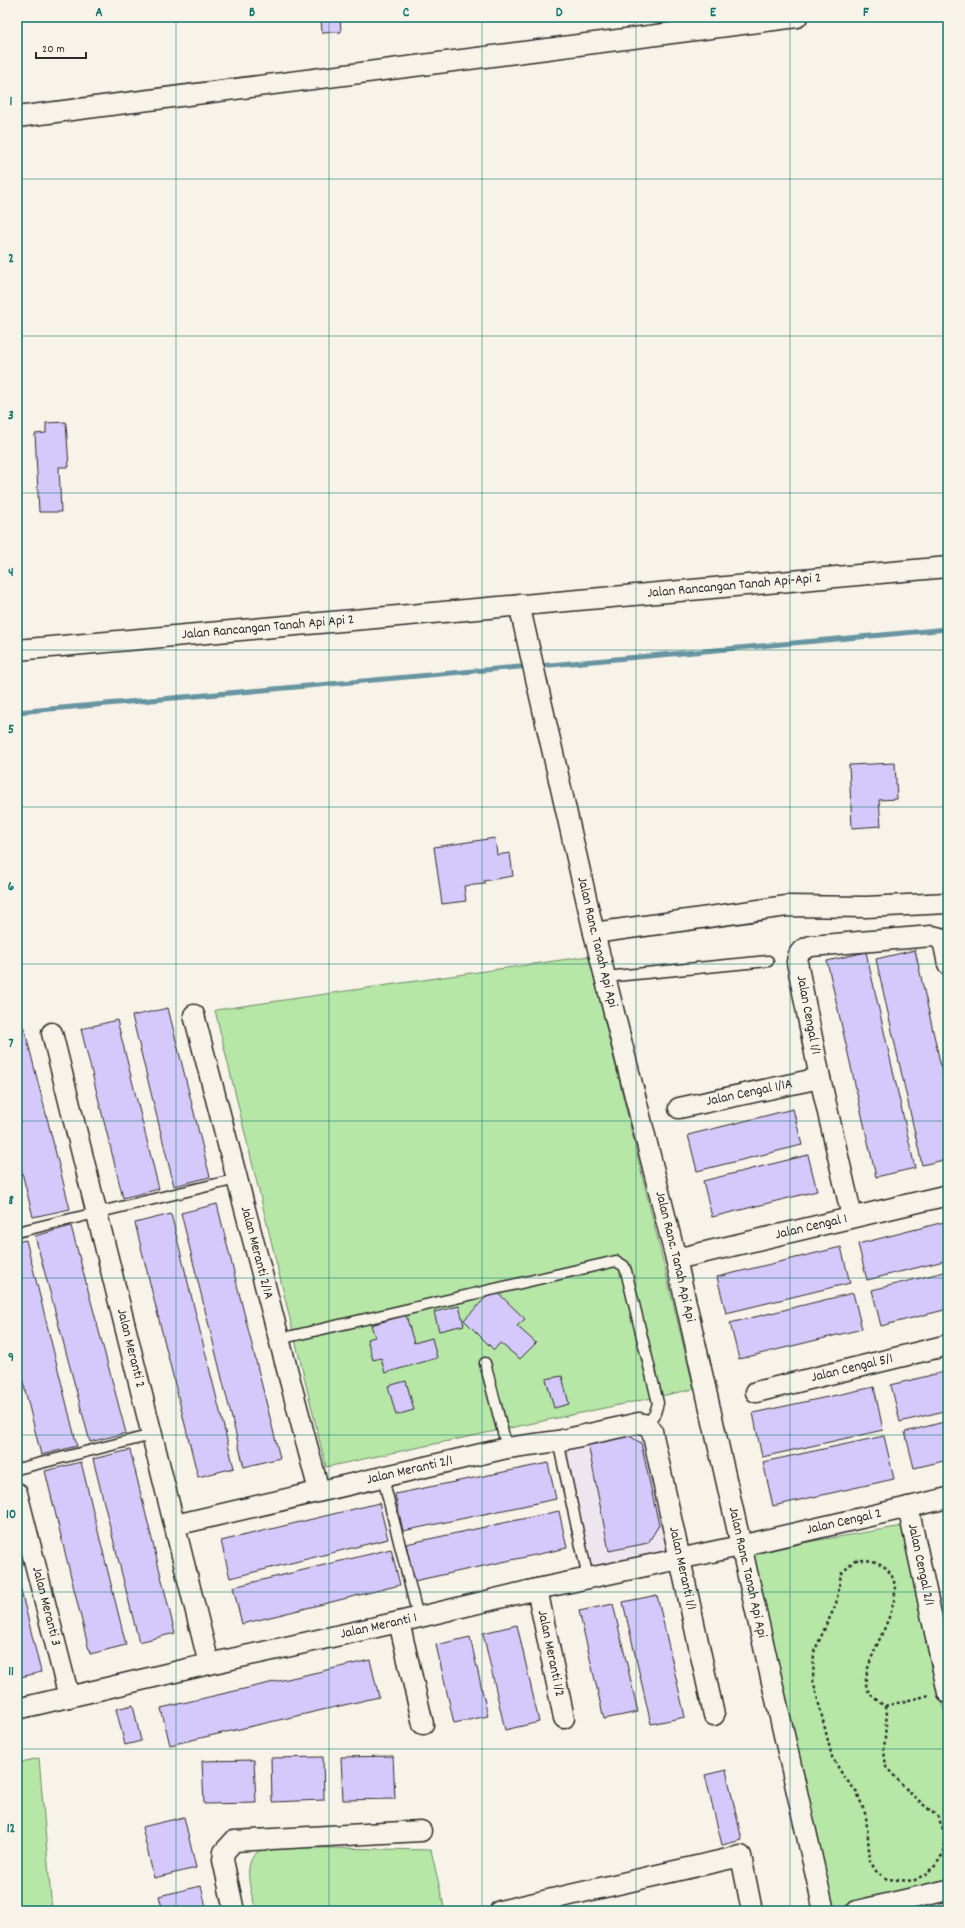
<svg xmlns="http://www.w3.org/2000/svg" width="965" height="1928" viewBox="0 0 965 1928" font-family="Dekko,sans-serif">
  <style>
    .built { fill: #ede6ee }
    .green { fill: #b6e7a7; stroke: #708969 }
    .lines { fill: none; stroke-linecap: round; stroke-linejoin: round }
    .stream { stroke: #6795a1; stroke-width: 5 }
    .building { fill: #d5c9fb; stroke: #2b2b2b }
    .service-casing { stroke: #2b2b2b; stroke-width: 13 }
    .minor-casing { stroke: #2b2b2b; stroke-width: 23 }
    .path { stroke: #2b2b2b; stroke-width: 2.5; stroke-dasharray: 3 3; stroke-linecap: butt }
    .service { stroke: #f7f3e8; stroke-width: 10 }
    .minor { stroke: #f7f3e8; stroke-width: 20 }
    .grid { fill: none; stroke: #0f766e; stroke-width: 1; stroke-opacity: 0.55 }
    .labels { text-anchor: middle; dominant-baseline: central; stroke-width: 3; stroke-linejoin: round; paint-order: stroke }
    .street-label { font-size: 14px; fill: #2b2b2b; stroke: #f7f3e8 }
    .neatline { fill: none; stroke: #0f766e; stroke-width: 1.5 }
    .grid-label { font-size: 13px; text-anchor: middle; font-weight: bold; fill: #0f766e }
  </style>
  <rect width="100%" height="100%" fill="#f7f3e8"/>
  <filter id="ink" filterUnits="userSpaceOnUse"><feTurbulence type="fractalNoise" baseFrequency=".025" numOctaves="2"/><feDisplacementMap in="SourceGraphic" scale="8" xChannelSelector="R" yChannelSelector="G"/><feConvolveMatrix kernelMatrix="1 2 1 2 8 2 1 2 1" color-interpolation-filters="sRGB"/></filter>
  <g filter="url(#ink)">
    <path class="built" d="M643,1426L673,1551L594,1569L564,1445Z"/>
    <path class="green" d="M589,956L694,1389L326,1467L215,1010Z
      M903,1526L948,1728V1880L830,1910L748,1552Z
      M39,1758L52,1911H17V1763Z
      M279,1847L431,1850L445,1911H256C252,1894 238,1857 264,1849C268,1848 274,1847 279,1847Z"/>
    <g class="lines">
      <path class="stream" d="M538,666L948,629
        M17,712L530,666"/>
    </g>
    <path class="building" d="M321,17H340L341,32L322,33Z
      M66,422L69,467H59L61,512H39L35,434L46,433V423Z
      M895,763L897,799L879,800L881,826L852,828L849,765Z
      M495,838L497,855L510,853L513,876L484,881L485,884L464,886L466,901L442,904L434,847Z
      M915,950L948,1098V1159L922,1165L876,959Z
      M866,952L915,1168L876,1177L827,961Z
      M168,1008L210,1177L174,1186L132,1016Z
      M117,1020L159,1189L123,1198L81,1029Z
      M24,1027L70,1209L33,1217L17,1152V1029Z
      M793,1109L802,1145L697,1171L688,1135Z
      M808,1155L817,1191L712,1217L703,1181Z
      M217,1204L280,1458L244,1467L181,1213Z
      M171,1214L234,1468L198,1477L135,1223Z
      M948,1221V1260L867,1280L858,1244Z
      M71,1226L126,1433L90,1442L35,1236Z
      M26,1240L77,1446L41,1455L17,1357V1242Z
      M841,1247L850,1283L726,1313L717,1277Z
      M948,1271V1309L881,1326L872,1290Z
      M494,1289L525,1319L517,1326L536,1343L520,1359L500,1343L494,1350L464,1320Z
      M853,1293L862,1329L739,1359L730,1323Z
      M459,1306L464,1325L439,1331L434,1312Z
      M406,1315L414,1343L432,1338L437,1358L385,1373L381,1358L373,1360L367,1339L375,1337L371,1325Z
      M948,1371V1410L900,1422L891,1385Z
      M562,1376L569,1404L554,1408L546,1379Z
      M406,1381L414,1410L396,1415L388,1386Z
      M874,1387L883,1430L762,1457L753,1413Z
      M948,1421V1460L914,1468L905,1432Z
      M628,1435L641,1443L659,1525L648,1543L609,1551L588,1444Z
      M884,1436L894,1479L773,1506L763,1462Z
      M130,1450L175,1633L139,1642L93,1459Z
      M81,1462L126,1645L90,1654L45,1471Z
      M548,1463L556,1499L403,1531L395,1494Z
      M379,1503L388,1539L230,1578L221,1541Z
      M559,1511L567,1548L414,1581L406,1544Z
      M391,1549L400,1585L242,1624L233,1587Z
      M17,1574L41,1672L17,1678Z
      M657,1595L685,1717L651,1724L623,1602Z
      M613,1604L638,1712L604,1719L579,1611Z
      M517,1625L539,1722L505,1730L483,1633Z
      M470,1637L488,1716L454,1723L436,1645Z
      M370,1660L379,1697L170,1745L161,1708Z
      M133,1705L141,1741L125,1745L116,1709Z
      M393,1756L395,1799L343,1800L341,1757Z
      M323,1757L324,1800L272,1802L271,1758Z
      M254,1760L256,1803L204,1804L202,1761Z
      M726,1770L742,1840L722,1845L705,1775Z
      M184,1817L196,1868L154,1878L142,1827Z
      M201,1886L207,1911H163L159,1896Z"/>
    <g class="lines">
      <g class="service-casing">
        <path id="service" d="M605,977L768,961
          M17,1232L237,1179
          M279,1339L616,1261L624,1266L626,1271L658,1403L655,1413L647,1425
          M485,1363L507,1448
          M558,1441L588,1578
          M17,1469L152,1435
          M383,1478L418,1617"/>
      </g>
      <g class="minor-casing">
        <g id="minor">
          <path d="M17,117L797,17"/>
          <path id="s1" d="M519,604L594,933L676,1259L824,1911"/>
          <path id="s2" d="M17,650L948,567"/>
          <path d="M594,933L787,906L866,907L948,903"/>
          <path id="s3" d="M194,1015L319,1491"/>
          <path id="s4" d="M52,1033L209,1664"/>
          <path id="s5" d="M679,1108L820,1078"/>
          <path d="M852,1217L820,1078L797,962C798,952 802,949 811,946L932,936L940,938L944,945L948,964"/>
          <path id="s6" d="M676,1259L948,1195"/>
          <path id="s7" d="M756,1392L948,1345"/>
          <path id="s8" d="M17,1493L69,1697"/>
          <path id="s9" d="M908,1507L948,1693"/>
          <path id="s10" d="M175,1525L507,1448L558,1441L639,1423L647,1425L652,1431L714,1715"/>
          <path id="s11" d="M537,1589L564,1718"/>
          <path d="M399,1622L423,1724"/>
          <path id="s12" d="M17,1709L209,1664L399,1622L537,1589L740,1546L948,1498"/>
          <path d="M234,1911L223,1860L224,1852L234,1841L421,1831"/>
          <path d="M500,1911L741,1856L752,1911"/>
          <path d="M857,1911L948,1890"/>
        </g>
      </g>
      <path class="path" d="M855,1560C870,1560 881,1560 890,1573C910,1601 864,1654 866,1683C867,1698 882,1700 887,1711L884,1750L886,1767L912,1795L938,1817L946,1836L944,1852L936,1865L924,1875L913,1881L887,1879L876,1871L870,1861L866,1816L857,1792L844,1777L832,1757L813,1680L814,1652L836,1604L841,1574Z
        M885,1706L930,1695"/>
      <use href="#service" class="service"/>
      <use href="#minor" class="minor"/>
    </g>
  </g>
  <path class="grid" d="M176,17V1911M329,17V1911M482,17V1911M636,17V1911M790,17V1911M17,179H948M17,336H948M17,493H948M17,650H948M17,807H948M17,964H948M17,1121H948M17,1278H948M17,1435H948M17,1592H948M17,1749H948"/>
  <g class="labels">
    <g class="street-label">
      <text stroke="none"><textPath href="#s2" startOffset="720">Jalan Rancangan Tanah Api-Api 2</textPath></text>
      <text stroke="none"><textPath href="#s2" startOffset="252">Jalan Rancangan Tanah Api Api 2</textPath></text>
      <text stroke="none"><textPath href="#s1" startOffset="347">Jalan Ranc. Tanah Api Api</textPath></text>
      <text transform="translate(808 1015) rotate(79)">Jalan Cengal 1/1</text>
      <text stroke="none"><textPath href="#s5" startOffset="72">Jalan Cengal 1/1A</textPath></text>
      <text stroke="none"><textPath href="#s6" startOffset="139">Jalan Cengal 1</textPath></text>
      <text stroke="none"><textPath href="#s3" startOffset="246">Jalan Meranti 2/1A</textPath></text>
      <text stroke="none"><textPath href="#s1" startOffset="671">Jalan Ranc. Tanah Api Api</textPath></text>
      <text stroke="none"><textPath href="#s4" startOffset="325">Jalan Meranti 2</textPath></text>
      <text stroke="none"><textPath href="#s7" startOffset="99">Jalan Cengal 5/1</textPath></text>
      <text stroke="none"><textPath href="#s10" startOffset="241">Jalan Meranti 2/1</textPath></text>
      <text stroke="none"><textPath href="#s12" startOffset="848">Jalan Cengal 2</textPath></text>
      <text stroke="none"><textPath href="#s9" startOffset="59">Jalan Cengal 2/1</textPath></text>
      <text stroke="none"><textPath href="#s10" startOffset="632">Jalan Meranti 1/1</textPath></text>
      <text stroke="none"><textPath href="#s1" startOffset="995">Jalan Ranc. Tanah Api Api</textPath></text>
      <text stroke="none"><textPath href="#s8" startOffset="117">Jalan Meranti 3</textPath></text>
      <text stroke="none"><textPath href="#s12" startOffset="371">Jalan Meranti 1</textPath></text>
      <text stroke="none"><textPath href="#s11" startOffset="66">Jalan Meranti 1/2</textPath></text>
    </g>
  </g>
  <rect width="965" height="1928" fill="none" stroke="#f7f3e8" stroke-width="44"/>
  <path d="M36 52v6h50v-6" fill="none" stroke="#2b2b2b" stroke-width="2"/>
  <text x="42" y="52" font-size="12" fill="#2b2b2b" stroke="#f7f3e8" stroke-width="3" paint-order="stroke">20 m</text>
  <rect x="22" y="22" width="921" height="1884" class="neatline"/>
  <g class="grid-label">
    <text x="99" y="16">A</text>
    <text x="252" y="16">B</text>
    <text x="406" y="16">C</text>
    <text x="559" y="16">D</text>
    <text x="713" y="16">E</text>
    <text x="866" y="16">F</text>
    <text x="11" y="105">1</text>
    <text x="11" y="262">2</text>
    <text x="11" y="419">3</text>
    <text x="11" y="576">4</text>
    <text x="11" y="733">5</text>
    <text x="11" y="890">6</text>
    <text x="11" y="1047">7</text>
    <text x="11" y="1204">8</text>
    <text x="11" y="1361">9</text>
    <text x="11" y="1518">10</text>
    <text x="11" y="1675">11</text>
    <text x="11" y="1832">12</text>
  </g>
</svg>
